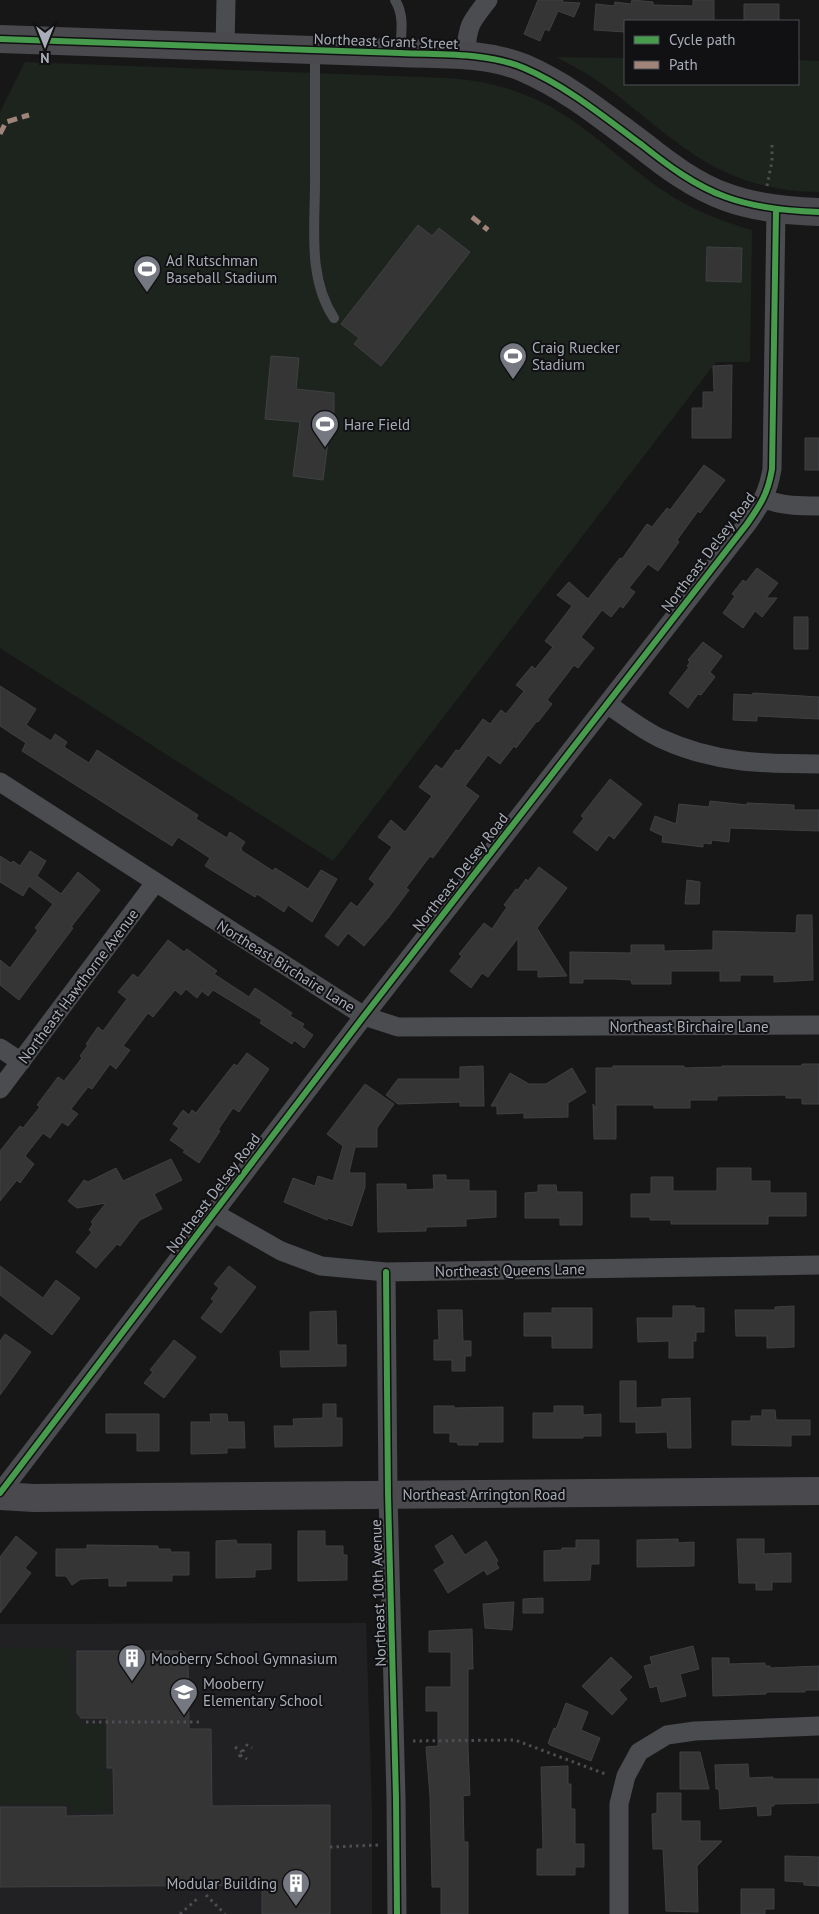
<svg xmlns="http://www.w3.org/2000/svg" width="819" height="1914" viewBox="0 0 819 1914" font-family="'PT Sans',sans-serif">
  <style>
    .built { fill: #212123 }
    .green { fill: #1d241e }
    .building { fill: #353536; stroke: #3f4043 }
    .lines { fill: none; stroke-linecap: round; stroke-linejoin: round }
    .path { stroke: #4d4e52; stroke-width: 3; stroke-dasharray: 2.5 4; stroke-linecap: butt }
    .lane { stroke: #4b4c50; stroke-width: 10 }
    .street { stroke: #4b4c50; stroke-width: 19 }
    .secondary { stroke: #4a4a4e; stroke-width: 28 }
    .quiet { stroke: #a18479; stroke-width: 5; stroke-dasharray: 10 5; stroke-linecap: butt }
    .cycleway-casing { stroke: #111113; stroke-width: 9 }
    .cycleway { stroke: #469c4c; stroke-width: 6 }
    .labels { text-anchor: middle; dominant-baseline: central; stroke-width: 4; stroke-linejoin: round; paint-order: stroke }
    .street-label { font-size: 15px; fill: #a8adb8; stroke: #111113 }
    .poi-label { font-size: 15px; fill: #a8adb8; stroke: #111113; text-anchor: start }
  </style>
  <rect width="100%" height="100%" fill="#171717"/>
  <path class="built" d="M366,1623L372,1808V1914H0V1624Z"/>
  <path class="green" d="M556,57L625,58V84H798V60L819,61V192C779,192 740,182 706,162C670,141 639,111 605,86C590,75 573,66 556,57Z
    M25,62L447,78C478,80 507,86 535,99C584,121 621,162 665,192C692,210 721,221 752,230L750,362H716L333,861L0,648V112Z
    M0,1647L70,1648L72,1715L81,1724L103,1725L104,1771H110V1812H70V1805L0,1804Z"/>
  <path class="building" d="M538,0H563L562,2L580,3L574,17L558,11L549,31L545,29L540,41L524,34Z
    M632,0L653,2V5L693,6V0H714V21H625V32L594,30L596,4L614,6L615,2L631,4Z
    M744,4H779V21H744Z
    M418,225L432,236L439,228L470,252L381,366L354,344L359,338L341,324Z
    M707,247L742,248L741,282L706,281Z
    M271,356L299,358L296,389L334,393V420L331,419L323,480L293,476L300,422L265,419Z
    M732,365L731,438H692V408H703V392H714L713,366Z
    M805,438H819V470H805Z
    M704,465L725,480L700,513L698,511L677,540L679,542L658,571L648,564L629,588L635,592L623,608L620,606L611,617L602,610L581,637L594,648L578,668L574,665L547,700L552,704L538,722L537,721L516,748L514,746L500,764L488,755L465,786L479,796L433,858L430,856L406,888L409,890L388,918L364,946L348,933L338,946L325,936L351,902L357,907L375,884L369,879L392,847L378,837L391,820L405,832L432,796L419,787L436,765L442,769L456,750L459,751L483,719L490,724L501,710L506,714L524,691L516,685L532,666L535,669L553,647L545,641L572,606L557,595L569,582L588,599L620,558L622,559L647,524L652,527L667,508L670,510Z
    M757,568L778,583L766,598H777L762,617L755,611L743,628L723,613L735,596L732,594L743,580L746,582Z
    M794,617H808V649H794Z
    M703,642L722,656L710,672L715,677L701,695L698,694L688,708L669,693L689,667L687,666L690,662L688,660Z
    M0,686L36,709L26,725L51,741L55,734L67,742L64,747L89,763L97,750L198,815L196,819L227,838L230,832L245,842L241,848L242,851L273,871L275,868L308,889L321,870L337,879L312,922L288,905L284,912L257,894L255,897L205,866L210,858L178,837L172,846L22,751L26,743L0,726Z
    M753,693L819,697V719L757,716V721L733,720L734,694L752,695Z
    M610,779L642,804L614,839L609,835L597,851L573,832L584,818L581,816Z
    M710,801L747,805V803L794,805V810H819V831L730,828L729,842L712,840L711,844L703,843V847L662,842L663,836L650,830L655,816L676,824L679,804L709,807Z
    M30,851L46,861L37,876L61,894L78,872L100,890L71,927L73,928L19,1000L0,985V960L10,968L38,930L35,928L53,904L29,886L23,896L0,882V856L11,863L13,861L20,866Z
    M539,867L567,888L537,928L567,976L538,977V970H518V938L488,977L482,973L471,988L450,971L462,956L459,954L484,923L492,929L507,907L504,905L516,889L518,890L526,879L528,881Z
    M687,880L700,882L699,904H685Z
    M797,915H812L813,980L774,982V975H740V981H720V971H671V984H632L631,980L615,979H583V983H570V952L631,953V945H664V951L713,950V931L796,933Z
    M168,940L184,952L187,949L217,971L214,974L249,997L255,988L292,1013L290,1016L304,1024L302,1027L313,1035L304,1048L294,1040L292,1044L260,1023L262,1020L213,990L208,996L202,991L197,998L186,989L181,995L175,990L153,1017L148,1013L123,1046L130,1050L116,1069L110,1064L92,1089L88,1087L71,1109L78,1114L68,1126L62,1122L50,1138L43,1133L25,1156L34,1164L20,1183L17,1180L0,1201V1151L20,1126L23,1128L40,1107L37,1105L58,1077L64,1081L82,1058L80,1056L88,1045L86,1044L98,1027L103,1031L127,999L118,992L133,974L138,978Z
    M247,1053L269,1069L239,1112L233,1108L218,1130L220,1131L199,1163L183,1152L186,1151L170,1140L179,1128L173,1124L183,1110L189,1115L192,1110L196,1113L234,1064L237,1066Z
    M802,1064H819V1104H802V1098H786V1095L717,1096V1100H690V1108H654V1105H616V1139H594L593,1104L596,1109V1068H613V1066H684V1068L722,1067V1066H802Z
    M483,1066L484,1106H460V1102L398,1104L386,1095L398,1079H460V1067Z
    M572,1068L586,1092L568,1103V1117L524,1118V1113L497,1114V1106H491L510,1073L529,1084H546Z
    M365,1084L394,1104L377,1128V1147H355L349,1173H365V1187L352,1226L328,1218L327,1220L284,1202L293,1178L315,1186L318,1176L333,1181L343,1146L327,1134Z
    M171,1159L182,1180L154,1194L162,1209L140,1220L120,1246L117,1244L96,1268L76,1252L92,1232L89,1230L93,1224L91,1222L106,1203L77,1208L68,1201L84,1180L88,1182L116,1168L123,1181Z
    M717,1168H751V1181H770V1193H806V1216H768V1224H671V1220H650V1217H631V1194H651V1177H673V1191H717Z
    M433,1175H446V1180H469V1191H496V1217L466,1219V1226L426,1227V1231L378,1232L377,1184H406V1190L434,1189Z
    M538,1185H556L557,1192H582V1225H560V1218H525V1193L538,1192Z
    M0,1266L43,1298L56,1280L80,1298L52,1335L0,1295Z
    M229,1266L256,1287L221,1333L201,1318L214,1301L211,1299L219,1288L214,1284Z
    M673,1306H695V1308H704V1332H696V1341H693V1358H669V1341L638,1342L637,1318H673Z
    M794,1306V1347L767,1348V1336H736L735,1310H775V1307Z
    M552,1308H592V1348H552V1336H524V1313H552Z
    M438,1310H462L463,1341H471V1356H465V1371H452V1360H434V1340H439Z
    M336,1311L337,1345H346V1366L281,1367L280,1351H310V1312Z
    M5,1334L31,1352L0,1395V1341Z
    M174,1340L196,1357L164,1398L144,1383L153,1372L150,1370Z
    M620,1381H636V1408L662,1407V1399L690,1398L691,1448H668L667,1432L636,1433V1422H620Z
    M323,1404H336V1418H342V1446L275,1447L274,1426H294L293,1419L323,1418Z
    M434,1406H454V1408L503,1407V1442H478V1445H458L457,1442H450V1433H434Z
    M554,1406H583V1415L601,1414V1436H583V1438H533V1413H554Z
    M762,1410H775L776,1420H810V1435H791V1446L732,1445V1421H751V1416H762Z
    M106,1414H159V1451H137V1433H106Z
    M210,1414H227L228,1422H244L245,1448H227V1453L191,1454V1422H211Z
    M298,1531H325V1546H343V1555H347V1580L298,1581Z
    M452,1535L465,1555L486,1541L498,1561L496,1563L499,1568L487,1575L484,1570L448,1593L434,1570L445,1563L435,1546Z
    M16,1536L37,1553L25,1568L31,1573L0,1613V1557Z
    M678,1539V1543L694,1542V1566L637,1567V1540Z
    M737,1539H764V1554L791,1553V1582H772V1590H756V1583H739Z
    M236,1540L237,1544H271V1569L255,1570V1577L216,1578V1541Z
    M576,1540H599V1564H591L590,1580L544,1581V1551L562,1550V1548H576Z
    M87,1545L158,1546V1549H170L171,1552H189V1575H172V1581H126V1586H109V1578L81,1579L72,1585L66,1576H56V1549H87Z
    M543,1598V1613H523V1599Z
    M514,1602L512,1630L485,1628L483,1604Z
    M472,1629L473,1669H468V1747L470,1795L463,1796L464,1842H468V1914H441V1887H432L430,1796L426,1747L438,1746V1711H426V1687H451V1652H429V1631Z
    M693,1646L699,1669L680,1674L686,1696L661,1702L657,1686L650,1688L644,1666L652,1664L650,1657Z
    M77,1651H183L188,1657L189,1729H211L212,1806L330,1805V1914H262V1885L0,1887V1807H66V1816L114,1815L113,1768H107V1718H81L77,1713Z
    M611,1657L632,1677L619,1690L627,1699L612,1715L582,1686Z
    M712,1658H729V1664L765,1663V1666H770V1668L819,1666V1690H805V1692H766V1694L713,1696Z
    M566,1703L588,1712L581,1730L600,1738L591,1761L550,1745L548,1743L554,1728L556,1729Z
    M680,1752H700L709,1789H680Z
    M748,1764L749,1778L773,1777V1779H819V1803L774,1804V1806H771V1815L758,1816L757,1806L720,1809L719,1789H716L715,1765Z
    M568,1766V1784H571V1809H575V1844H584V1867H575V1875H537V1849H543L541,1767Z
    M657,1793H681V1821H700V1841H722L697,1866L698,1912L666,1911L663,1849H653L652,1814L657,1813Z
    M785,1856L819,1857V1886L804,1885V1882L785,1881Z
    M741,1889H774V1909H765V1914H741Z"/>
  <g class="lines">
    <path class="path" d="M767,186L772,161V143
      M86,1722H202
      M413,1741L515,1740L608,1775
      M235,1747L242,1752
      M240,1755L247,1759
      M239,1757L247,1745L252,1748
      M330,1847L380,1845
      M206,1895L225,1914
      M180,1914L197,1899"/>
    <path class="lane" d="M395,0C405,16 401,34 400,52
      M315,51C315,92 315,132 315,173C316,221 306,276 334,318"/>
    <path class="street" d="M225,47L226,0
      M465,56C468,25 469,24 488,0
      M765,499C783,506 800,506 819,506
      M607,704C625,716 642,730 662,739C714,763 763,764 819,764
      M0,782L364,1016L398,1027L819,1025
      M0,1048L21,1062
      M0,1089L155,883
      M214,1213L281,1251L321,1266L386,1272L819,1265
      M386,1272L388,1495L396,1798L397,1914
      M0,1493L364,1016L747,524C761,504 768,493 772,469L776,210
      M619,1914V1804L626,1776L639,1752L667,1735L695,1731L819,1726"/>
    <path class="secondary" d="M0,39L400,53C441,55 486,52 524,68C568,87 604,117 642,145C667,165 695,186 726,197C756,208 787,211 819,212
      M0,1496L34,1498L819,1491"/>
    <path class="quiet" d="M0,134L6,122L29,115
      M472,217L488,230"/>
    <g class="cycleway-casing">
      <path id="cycleway" d="M0,39L400,53C441,55 486,52 524,68C568,87 604,117 642,145C667,165 695,186 726,197C756,208 787,211 819,212
        M386,1272L388,1495L396,1798L397,1914
        M0,1493L364,1016L747,524C761,504 768,493 772,469L776,210"/>
    </g>
    <use href="#cycleway" class="cycleway"/>
  </g>
  <defs>
    <g id="stadium-pin" transform="scale(1.4375)"><path d="M0 17L-7.5 6A9.5 9.5 0 1 1 7.5 6Z" fill="#757880" stroke="#111113"/><path d="M0-5a6.5 5 0 1 0 0 10a6.5 5 0 1 0 0-10ZM-3.5-1.8h7v3.6h-7Z" fill="#fff"/></g>
    <g id="building-pin" transform="scale(1.4375)"><path d="M0 17L-7.5 6A9.5 9.5 0 1 1 7.5 6Z" fill="#757880" stroke="#111113"/><path d="M-4-6H4V6H1V3H-1V6H-4ZM-2.5-4.3h1.7v1.8h-1.7ZM.8-4.3h1.7v1.8H.8ZM-2.5-1h1.7V.8h-1.7ZM.8-1h1.7V.8H.8Z" fill="#fff"/></g>
    <g id="school-pin" transform="scale(1.4375)"><path d="M0 17L-7.5 6A9.5 9.5 0 1 1 7.5 6Z" fill="#757880" stroke="#111113"/><path d="M0-5L7-2L0 1L-7-2ZM-4 1L0 2.5L4 1V4Q0 6-4 4Z" fill="#fff"/></g>
  </defs>
  <g fill-rule="evenodd">
    <use href="#stadium-pin" x="147" y="269"/>
    <use href="#stadium-pin" x="513" y="356"/>
    <use href="#stadium-pin" x="325" y="424"/>
    <use href="#building-pin" x="132" y="1658"/>
    <use href="#school-pin" x="184" y="1692"/>
    <use href="#building-pin" x="296" y="1883"/>
  </g>
  <g class="labels">
    <g class="street-label">
      <text transform="translate(386 41) rotate(2)">Northeast Grant Street</text>
      <text transform="translate(708 552) rotate(-53)">Northeast Delsey Road</text>
      <text transform="translate(460 872) rotate(-52)">Northeast Delsey Road</text>
      <text transform="translate(286 966) rotate(32)">Northeast Birchaire Lane</text>
      <text transform="translate(78 986) rotate(-53)">Northeast Hawthorne Avenue</text>
      <text x="689" y="1026">Northeast Birchaire Lane</text>
      <text transform="translate(213 1193) rotate(-53)">Northeast Delsey Road</text>
      <text transform="translate(510 1270) rotate(-1)">Northeast Queens Lane</text>
      <text x="484" y="1494">Northeast Arrington Road</text>
      <text transform="translate(378 1593) rotate(-92)">Northeast 10th Avenue</text>
    </g>
    <g class="poi-label">
      <text x="166" y="260">Ad Rutschman<tspan x="166" dy="17">Baseball Stadium</tspan></text>
      <text x="532" y="347">Craig Ruecker<tspan x="532" dy="17">Stadium</tspan></text>
      <text x="344" y="424">Hare Field</text>
      <text x="151" y="1658">Mooberry School Gymnasium</text>
      <text x="203" y="1683">Mooberry<tspan x="203" dy="17">Elementary School</tspan></text>
      <text x="277" y="1883" text-anchor="end">Modular Building</text>
    </g>
  </g>
  <rect x="624" y="20" width="175" height="65" fill="#111113" stroke="#4d4f55"/>
  <rect x="634" y="36" width="25" height="8" fill="#469c4c" stroke="#4d4f55"/>
  <text x="669" y="45" font-size="15" fill="#a8adb8">Cycle path</text>
  <rect x="634" y="61" width="25" height="8" fill="#a18479" stroke="#4d4f55"/>
  <text x="669" y="70" font-size="15" fill="#a8adb8">Path</text>
  <g transform="translate(45 45) rotate(180)" stroke="#111113" stroke-width="4" paint-order="stroke">
  <path d="M0-4L9 19L0 12L-9 19Z" fill="#a8adb8"/>
  <text y="-8" font-size="14" font-weight="bold" text-anchor="middle" fill="#a8adb8">N</text>
  </g>
</svg>
